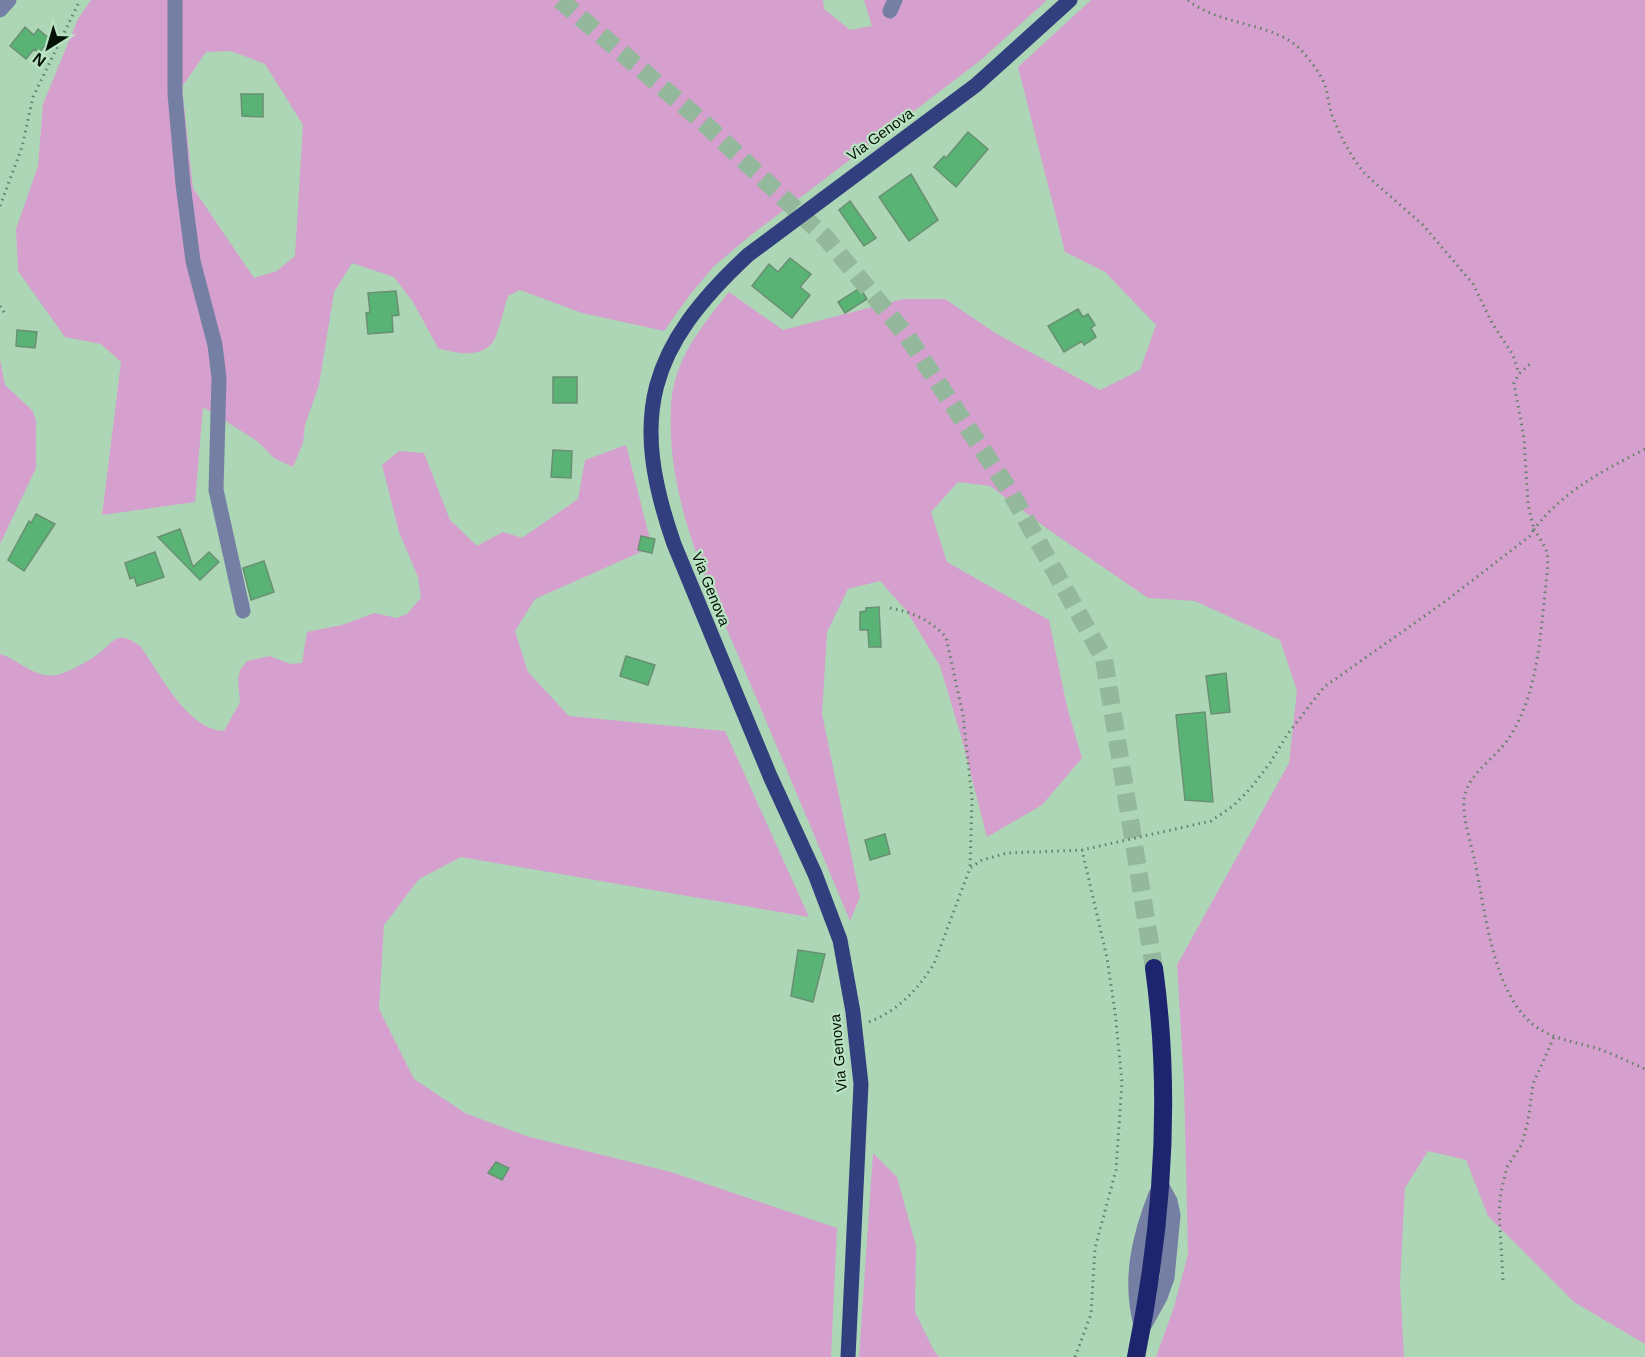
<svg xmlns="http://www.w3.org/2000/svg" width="1645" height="1357" viewBox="0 0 1645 1357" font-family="Arial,sans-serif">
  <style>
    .green { fill: #d5a0cd; fill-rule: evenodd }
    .building { fill: #59b374; stroke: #699072; stroke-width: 1.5 }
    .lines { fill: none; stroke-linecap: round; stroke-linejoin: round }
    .highway-tunnel { stroke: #94b89c; stroke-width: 18; stroke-dasharray: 18 9; stroke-linecap: butt }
    .path { stroke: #63806a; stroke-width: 3; stroke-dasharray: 1.5 4.5; stroke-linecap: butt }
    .minor { stroke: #747fa3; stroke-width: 15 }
    .major { stroke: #313f7e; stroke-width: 15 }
    .highway { stroke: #1d256f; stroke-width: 18 }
    .labels { text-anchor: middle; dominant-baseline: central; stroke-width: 4.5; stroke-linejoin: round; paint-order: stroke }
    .street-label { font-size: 15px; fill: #041107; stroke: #b9e3c2 }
  </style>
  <rect width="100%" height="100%" fill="#add6b6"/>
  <path class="green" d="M91,0H823L824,9L850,30L872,26L864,0H1047L981,60L751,235L713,267L689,296L664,331L582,313L520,290L508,296C504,307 499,333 493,342C481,359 454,353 438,348L413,302L394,277L352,263L334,292L319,385L305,425L303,443L293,467L274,458L257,441L203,407L195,502L102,515L121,362L101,344L65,337L18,271L16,229L38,166L43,104L78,19ZM231,51L265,64L303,125L295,256L277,271L254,278L193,188L182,87L206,52Z
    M1091,0H1645V1344L1574,1302L1488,1216L1466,1160L1428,1151L1405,1188L1400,1283L1404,1357H1156L1174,1307L1188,1254L1184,1082L1177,965L1289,763L1297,691L1280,640L1195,601L1148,598L1049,530L990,486L958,482L931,512L947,562L1049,620L1067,707L1082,758L1042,805L987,837L961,736L940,666L906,610L880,581L848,589L827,632L822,714L860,897L850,921C817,842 784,763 750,683C713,595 666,505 671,407C673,360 701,327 729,292L783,330L903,299H945L997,334L1100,390L1140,370L1156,325L1105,272L1065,252L1018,67Z
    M0,360L5,385L32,410L36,420V468L0,544Z
    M626,445L652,547L535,599L515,631L528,672L569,716L725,731L809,917L461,857L419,879L384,925L379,1009L414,1079L465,1113L526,1136L671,1172L837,1228L831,1357H0V654C18,659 35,679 56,675C64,674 87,662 94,657C114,644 115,627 141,647C160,674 188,730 224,731L240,702L238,680L240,670L247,661L270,656L290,664L302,663L307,632L342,625L374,613L397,618L407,614L421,598L418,577L399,532L382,465L399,451L424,453L450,520L477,546L503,532L522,538L578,499L585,460Z
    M873,1153L897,1177L916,1246L915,1312L934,1351L939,1357H859Z"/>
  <path class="building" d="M25,27L34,35L38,29L50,39L39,53L34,49L26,59L10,46Z
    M241,94H263V117L242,116Z
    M968,132L988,149L956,187L934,167L944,156L946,158Z
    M911,174L938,220L909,241L879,197Z
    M850,201L876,238L864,246L839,210Z
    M790,258L811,274L800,287L810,295L792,318L752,286L769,264L778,272Z
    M860,288L867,299L845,313L838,302Z
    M396,291L399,315L392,316L393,332L368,334L366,313L370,312L368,293Z
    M1078,309L1083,317L1088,314L1095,325L1091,328L1096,337L1084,345L1082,341L1064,352L1048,326Z
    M17,330L37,332L35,348L16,346Z
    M553,377H577V403H553Z
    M553,450L572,451L571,478L551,477Z
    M36,514L55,524L24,571L8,560L29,521L31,523Z
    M180,529L193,567L209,552L219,562L200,580L158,537Z
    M641,536L655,539L652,553L638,550Z
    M155,552L164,577L137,586L134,577L130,579L125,563Z
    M264,561L274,592L251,600L243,568Z
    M879,607L881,647H869L868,630H860V612L866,611V608Z
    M626,656L655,665L648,685L620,676Z
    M1226,673L1230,712L1211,714L1206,676Z
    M1205,712L1213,802L1185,800L1176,715Z
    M885,834L890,854L870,860L865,840Z
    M798,950L825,954L813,1002L791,996Z
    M496,1162L509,1168L502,1180L488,1173Z"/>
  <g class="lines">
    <path class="highway-tunnel" d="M560,0L704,123L826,238L907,336L1011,493L1104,659L1154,968"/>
    <path class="path" d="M1188,0C1219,26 1274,22 1301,50C1310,60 1322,75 1326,88C1328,97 1329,107 1332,115C1340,136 1352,159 1366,175L1423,225L1473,284L1492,323L1513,355L1519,374
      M0,206L22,147L33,97L80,0
      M0,306L6,315
      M1645,449C1601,472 1566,489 1534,529C1538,536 1545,545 1547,553C1549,566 1545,589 1544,603C1539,651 1535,697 1509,738C1497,756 1473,771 1466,791C1459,810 1471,842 1475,862C1485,910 1493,995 1535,1026C1554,1040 1577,1042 1599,1049C1615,1055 1630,1062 1645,1069
      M890,608C912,612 930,620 946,637L963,715L972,799L970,868
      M869,1022C899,1010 917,990 934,964L970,868L982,860L1007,853L1082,850L1211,821L1233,806L1250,789L1270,763L1287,735L1324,687L1443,603L1530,536L1534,529L1528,505L1524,438L1514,383L1519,374L1531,363
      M1503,1280L1499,1210L1501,1192L1507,1167L1522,1144L1528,1121L1533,1084L1554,1037
      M1075,1357L1091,1314L1095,1248L1116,1170L1122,1082L1115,1012L1107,958L1082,850"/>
    <path class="minor" d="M175,0V94L183,184L193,261L215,345L219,378L216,490L243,611
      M0,10L9,0
      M890,11L895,0
      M1145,1324L1160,1297L1167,1278L1173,1215L1170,1201L1160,1183
      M1141,1325C1129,1280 1139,1237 1156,1194"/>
    <path class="major" d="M848,1357L861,1084L853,1012L840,940L815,874L770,776L674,544C629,415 648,348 748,255L976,85L1070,0"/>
    <path class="highway" d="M1136,1357C1162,1230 1172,1097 1154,968"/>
  </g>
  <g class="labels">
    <g class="street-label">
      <text transform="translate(880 134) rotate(-36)">Via Genova</text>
      <text transform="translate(711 589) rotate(68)">Via Genova</text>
      <text transform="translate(838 1053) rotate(-95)">Via Genova</text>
    </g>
  </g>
  <g transform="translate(48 48) rotate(217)" stroke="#b9e3c2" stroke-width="4.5" paint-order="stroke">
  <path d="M0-4.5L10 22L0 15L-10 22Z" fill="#041107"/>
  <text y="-9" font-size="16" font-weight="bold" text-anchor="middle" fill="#041107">N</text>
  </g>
</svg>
